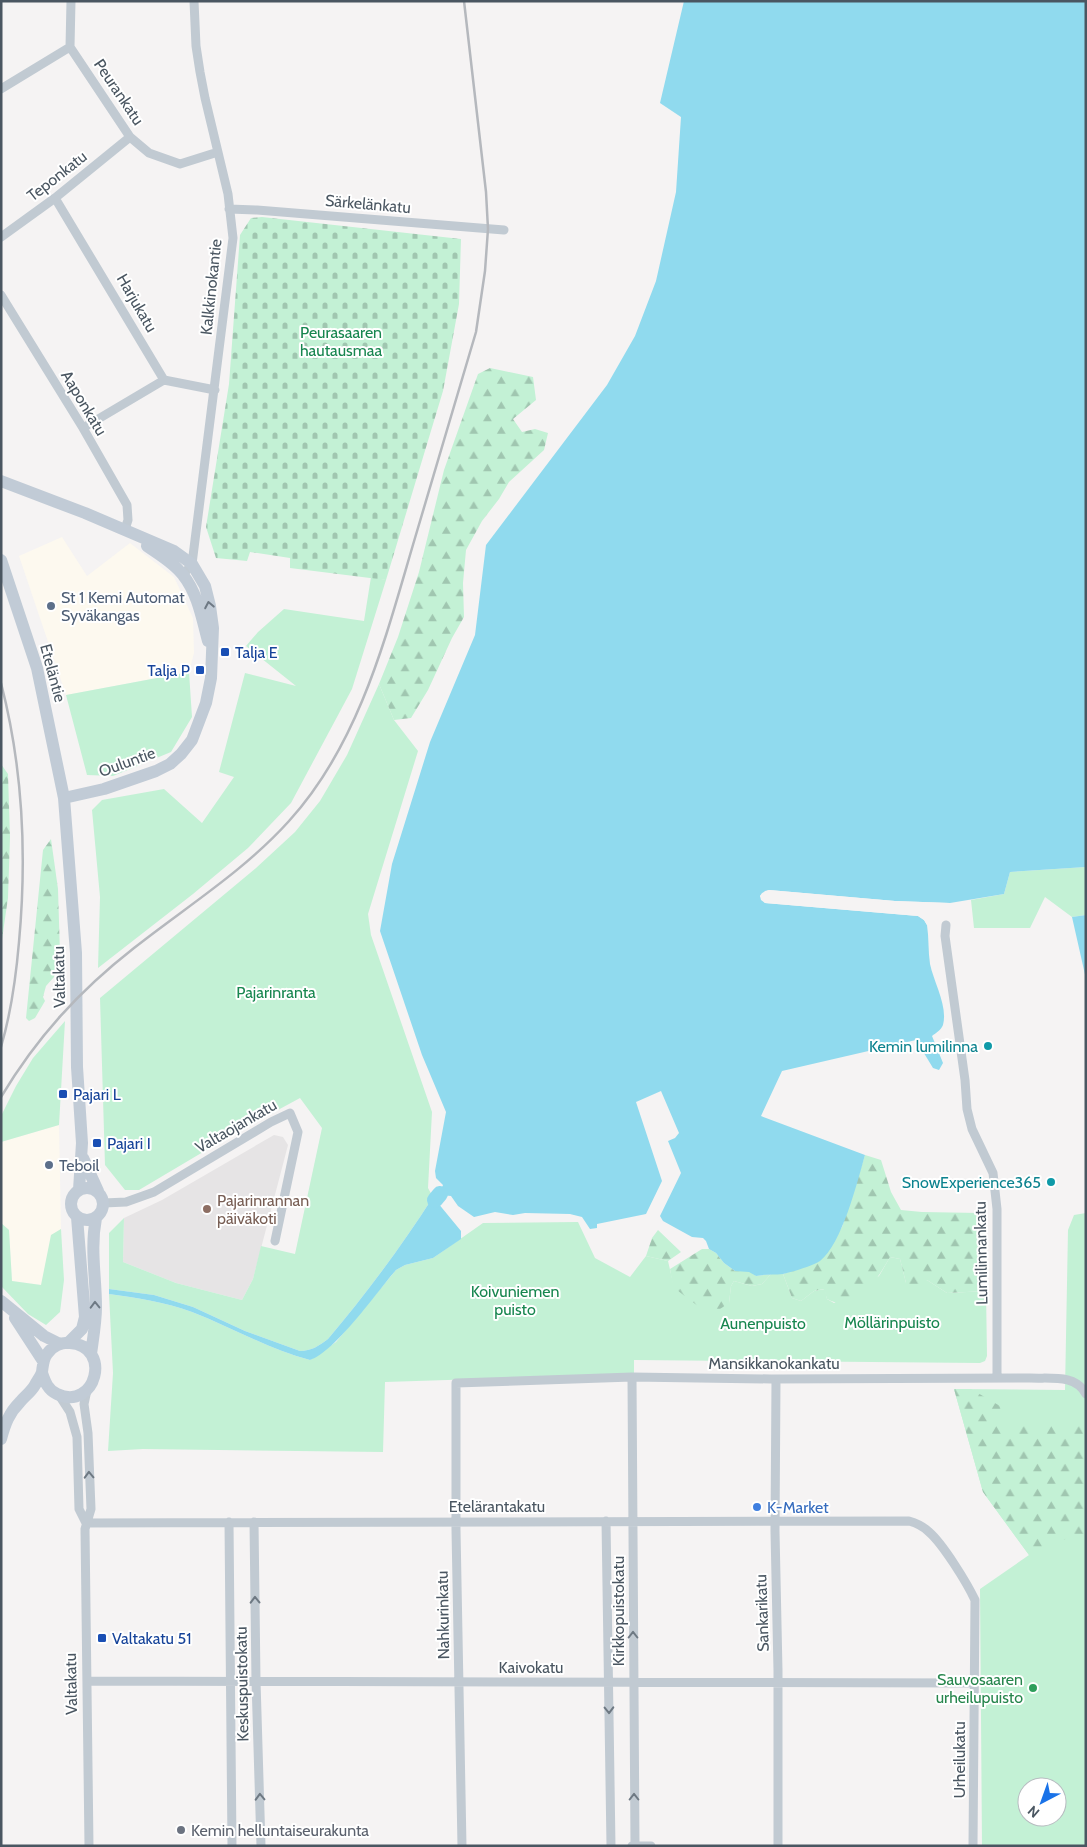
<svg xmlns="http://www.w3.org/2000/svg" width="1087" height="1847" viewBox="0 0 1087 1847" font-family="Cabin,sans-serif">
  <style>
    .commercial { fill: #fdf9ef }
    .education { fill: #e6e4e5 }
    .green { fill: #c3f1d5; fill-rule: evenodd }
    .forest { fill: url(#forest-firs) }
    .cemetery { fill: url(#cemetery-stones) }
    .water { fill: #90daee }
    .pier { fill: #f5f3f3 }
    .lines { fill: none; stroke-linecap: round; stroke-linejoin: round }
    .river { stroke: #90daee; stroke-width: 16 }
    .minor { stroke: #c1cad2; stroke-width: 9 }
    .secondary { stroke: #c1cbd6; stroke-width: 12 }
    .rail { stroke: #b5b8bd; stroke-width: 2.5 }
    .oneway { stroke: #6e7984 }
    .oneway2 { stroke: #6e7983 }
    .service-dot { fill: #5c6f8a; stroke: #fff; stroke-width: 2 }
    .transit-dot { fill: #1a4fb4; stroke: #fff; stroke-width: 2 }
    .culture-dot { fill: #0f9aa8; stroke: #fff; stroke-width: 2 }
    .education-dot { fill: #8d6e63; stroke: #fff; stroke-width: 2 }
    .shop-dot { fill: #3f7fe0; stroke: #fff; stroke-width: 2 }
    .leisure-dot { fill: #2e9e5b; stroke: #fff; stroke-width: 2 }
    .worship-dot { fill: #6b7280; stroke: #fff; stroke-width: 2 }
    .labels { text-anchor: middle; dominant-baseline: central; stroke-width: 4; stroke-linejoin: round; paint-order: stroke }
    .street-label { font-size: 16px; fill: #4a5661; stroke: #fff }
    .park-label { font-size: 16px; fill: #17864f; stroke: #fff }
    .service-label { font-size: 16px; fill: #4e5e75; stroke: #fff; text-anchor: start }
    .transit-label { font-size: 16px; fill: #164399; stroke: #fff; text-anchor: start }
    .culture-label { font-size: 16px; fill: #0d838f; stroke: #fff; text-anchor: end }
    .education-label { font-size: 16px; fill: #785e54; stroke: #fff; text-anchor: start }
    .shop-label { font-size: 16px; fill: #366cbe; stroke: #fff; text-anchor: start }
    .leisure-label { font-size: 16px; fill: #27864d; stroke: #fff; text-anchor: end }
    .worship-label { font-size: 16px; fill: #5b616d; stroke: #fff; text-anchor: start }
  </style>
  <defs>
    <pattern id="forest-firs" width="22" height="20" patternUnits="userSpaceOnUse" patternTransform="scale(1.25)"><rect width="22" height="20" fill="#c3f1d5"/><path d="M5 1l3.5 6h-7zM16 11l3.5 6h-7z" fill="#a0c6b0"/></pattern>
    <pattern id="cemetery-stones" width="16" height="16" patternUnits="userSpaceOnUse" patternTransform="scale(1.25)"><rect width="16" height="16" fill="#c3f1d5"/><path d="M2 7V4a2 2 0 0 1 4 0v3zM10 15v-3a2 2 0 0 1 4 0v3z" fill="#a0c6b0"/></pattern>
  </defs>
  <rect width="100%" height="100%" fill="#f5f3f3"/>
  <path class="commercial" d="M62,537L87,576L130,543L174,577L193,618L194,653L189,672L66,695L19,556Z
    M59,1125L61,1229L51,1236L42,1285L12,1281L9,1230L1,1223V1142Z"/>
  <path class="education" d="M274,1135L283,1137L288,1145L253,1279L242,1300L176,1283L123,1262L124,1218L162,1200Z"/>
  <path class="green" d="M371,577L386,580L352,689L291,803L248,848L193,894L98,968L100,897L92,810L102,800L164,789L202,823L234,777L219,772L245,673L296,686L246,646L258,632L284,609L364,621Z
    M189,672L192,717L171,752L113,776L87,775L66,695Z
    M379,684L394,720L418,751L368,914L371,935L432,1112L428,1188L433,1197C401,1247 366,1294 328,1339C319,1346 311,1351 300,1351L245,1331L193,1307L154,1295L109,1289V1233L124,1218L123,1262L176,1283L242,1300L253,1279L261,1246L295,1254L322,1128L300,1098L230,1136L139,1190H125L105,1165L100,998L256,868L295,832L320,801L347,755Z
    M1086,867V915L1072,917L1045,897L1030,928H974L971,900L1004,894L1010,872Z
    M65,1021L59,1125L1,1142V1116L16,1086L33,1058Z
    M1086,1213V1846H982L980,1589L1029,1555L983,1492L954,1389L1065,1390L1068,1230L1074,1215ZM1027,1787H1057V1817H1027Z
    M578,1222L595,1258L630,1277L646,1256L668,1261L674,1287L729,1303L731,1286L734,1281L752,1286L762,1284L771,1274H783L792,1298L801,1301L814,1291L825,1289L827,1299L834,1303L879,1276L890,1257L900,1259L906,1283L927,1280L947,1293L986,1291L987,1356L985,1361L980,1363L634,1360V1374L385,1382L383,1452L143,1449L108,1451L113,1373L109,1294C137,1298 165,1302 192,1312C231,1327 268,1349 310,1360L336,1342L396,1270L405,1265L433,1258L483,1223Z
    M1,1223L9,1230L12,1281L41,1285L51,1235L61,1229L64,1280L60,1312L46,1325L28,1314L1,1286Z"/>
  <path class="forest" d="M490,368L533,377L536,400L513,419L522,432L535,429L548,433L544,450L509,482L499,499L482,521L466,550L463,583L464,617L452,638L428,690L411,718L394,720L379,684L398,637L419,572L444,470L478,374Z
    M1,764L8,774L10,837L8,898L1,946Z
    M51,839L58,889L60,954L54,977L46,986L43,997L45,1001L35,1018L29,1021L26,1018L43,850Z
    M865,1155L881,1160L891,1192L901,1210L922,1212L980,1213L985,1220L986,1291L947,1293L927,1280L914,1290L906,1283L900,1259L890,1257C878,1278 856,1315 827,1299L824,1289L814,1291L801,1301L792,1298L783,1274L819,1261L842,1227Z
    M658,1230L681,1252L668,1261L646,1256L652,1238Z
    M702,1249H709L716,1253L724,1263L735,1271H749L756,1276L771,1274L762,1284L752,1286L734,1281L731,1286L729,1303L714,1313L703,1310L673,1287L670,1269Z
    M954,1389H971L1000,1406L1003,1423L1081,1424L1086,1445V1538L1077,1534L1029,1555L983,1492Z"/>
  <path class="cemetery" d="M262,217L461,239L459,304L443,391L386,580L290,568V558L250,552L247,561L216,558L206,527L229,384L240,235L251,218Z"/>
  <path class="water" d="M684,1H1086V867L1010,872L1004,894L950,903L895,901L769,890L765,891L760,896L765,903L918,916L924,920L927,925C929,938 928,951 930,964C934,983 948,1006 943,1025C941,1030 936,1033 932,1036L943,1063L939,1070L933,1068L916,1040L782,1071L761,1116L865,1155C857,1183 842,1244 820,1261C812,1266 792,1272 783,1274C774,1275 766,1274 756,1276L749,1272L735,1271L724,1263L716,1253L709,1249L706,1241L703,1238L692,1237L663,1221L660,1216L681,1173L668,1141L675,1138L679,1133L661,1091L636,1102L662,1181L646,1214L597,1224V1228L590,1229L582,1217L570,1214L525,1213L513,1215L495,1212L474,1217L458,1206L451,1196L441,1195L440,1193L443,1185L436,1178L435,1171L446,1112L422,1055L380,931L392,864L430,742L475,635L486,545L607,385L635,336L656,281L676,192L681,117L660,103Z
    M1086,915V979L1072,917Z
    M433,1197L461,1231V1239L433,1258L405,1265L396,1270C377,1292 335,1352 310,1360C268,1349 231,1327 192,1312C165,1302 137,1298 109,1294V1289L154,1295L193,1307L245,1331L300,1351C311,1351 319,1346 328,1339C366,1294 401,1247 433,1197Z"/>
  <path class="pier" d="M769,890L895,901L950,903V905L895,903L769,893L763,897L766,901L919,914L926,918L928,922L927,925L924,920L918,916L765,903L761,900L760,896L762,893Z"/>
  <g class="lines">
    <path class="river" d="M435,1200L440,1194"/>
    <path class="minor" d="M71,1L70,47L130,137L149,153L180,164L218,152
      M1,89L70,47
      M55,198L164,380L215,390
      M229,209L257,210L504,230
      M1,237L55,198L130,137
      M1,295L83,428L127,505L128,520L125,529
      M83,428L164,380
      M183,575L192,564L195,540L233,238L228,194L205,98L200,72L196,46L194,1
      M946,925L945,936L965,1080L967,1109L972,1129L993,1173L997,1209V1378
      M104,1203L126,1202L154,1192L271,1122L290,1113L298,1132L275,1241
      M632,1377L635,1846
      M776,1379L775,1531L778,1671V1846
      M87,1390L84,1404L88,1433L91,1509L85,1529L89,1846
      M59,1395L70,1412L77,1437L79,1509L86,1523
      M606,1521L611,1846
      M229,1522L232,1846
      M254,1522L256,1681L261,1846
      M86,1523L909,1521C916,1523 923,1526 929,1532C943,1544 967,1583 975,1600L973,1846
      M88,1681L974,1683
      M462,1846L456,1530V1383L632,1377L771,1379L1030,1378C1051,1379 1075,1374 1086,1394
      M632,1846H651"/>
    <path class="secondary" d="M1,481L85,513L174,551L192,564L205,586L210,606L213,628L211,678L206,703L192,740L181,754L170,764L156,771L104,789L64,798
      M147,546C160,555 174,563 183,575C198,594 202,619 208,641
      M1,560L37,668L64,798L76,953L77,1067L82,1143L79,1190
      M83,1158L98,1191
      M71 1204a16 16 0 1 1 32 0a16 16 0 1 1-32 0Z
      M1,1301L44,1336L60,1344
      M15,1318L43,1361
      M68,1343L82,1329L85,1317L77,1217
      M91,1354C93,1339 96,1322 96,1307C96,1276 90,1249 96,1218
      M1,1439C5,1424 9,1413 20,1402C25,1396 31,1392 35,1385C37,1381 41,1376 42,1372C43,1365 43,1359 47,1354C52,1346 62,1342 70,1343C113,1346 96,1412 57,1394C48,1390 45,1382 42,1373"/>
    <path class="rail" d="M1,683C23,768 27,855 19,942C16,977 11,1013 1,1047
      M1,1097C37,1037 79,991 134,948C186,907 244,871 289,821C360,743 386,636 415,538C436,469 456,400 476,332L485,271L488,229L486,192L464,1"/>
  </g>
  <defs><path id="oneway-chevron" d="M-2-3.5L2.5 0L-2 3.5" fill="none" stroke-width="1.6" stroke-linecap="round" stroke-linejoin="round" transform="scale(1.25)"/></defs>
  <g class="oneway">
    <use href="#oneway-chevron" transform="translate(209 605) rotate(-101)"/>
    <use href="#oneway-chevron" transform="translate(95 1305) rotate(-91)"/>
  </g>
  <g class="oneway2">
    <use href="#oneway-chevron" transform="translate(89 1475) rotate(-92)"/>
    <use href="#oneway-chevron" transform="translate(255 1600) rotate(-91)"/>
    <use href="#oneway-chevron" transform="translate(633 1635) rotate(-90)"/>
    <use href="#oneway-chevron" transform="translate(609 1710) rotate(89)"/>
    <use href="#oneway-chevron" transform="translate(260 1797) rotate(-92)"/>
    <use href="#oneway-chevron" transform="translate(634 1797) rotate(-90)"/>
  </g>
  <g class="service-dot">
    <circle cx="51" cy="606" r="5"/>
    <circle cx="49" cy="1165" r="5"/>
  </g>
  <g class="transit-dot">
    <rect x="220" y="647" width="10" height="10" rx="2.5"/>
    <rect x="195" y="665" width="10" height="10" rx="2.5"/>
    <rect x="58" y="1089" width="10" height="10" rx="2.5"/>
    <rect x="92" y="1138" width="10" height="10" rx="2.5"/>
    <rect x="97" y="1633" width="10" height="10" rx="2.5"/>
  </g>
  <g class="culture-dot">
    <circle cx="988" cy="1046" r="5"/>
    <circle cx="1051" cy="1182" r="5"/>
  </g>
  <circle class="education-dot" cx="207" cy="1209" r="5"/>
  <circle class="shop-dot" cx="757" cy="1507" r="5"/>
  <circle class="leisure-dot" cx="1033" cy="1688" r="5"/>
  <circle class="worship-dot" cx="181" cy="1830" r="5"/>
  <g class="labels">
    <g class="street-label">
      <text transform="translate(119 92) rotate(56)">Peurankatu</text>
      <text transform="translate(57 176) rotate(-38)">Teponkatu</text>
      <text transform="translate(368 204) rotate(5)">Särkelänkatu</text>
      <text transform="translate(211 287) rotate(-84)">Kalkkinokantie</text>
      <text transform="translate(137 303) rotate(60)">Harjukatu</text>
      <text transform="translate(84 403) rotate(59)">Aaponkatu</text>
      <text transform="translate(53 673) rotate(75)">Eteläntie</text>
      <text transform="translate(127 762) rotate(-20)">Ouluntie</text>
      <text transform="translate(59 977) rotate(-91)">Valtakatu</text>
      <text transform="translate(236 1126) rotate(-30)">Valtaojankatu</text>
      <text transform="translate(981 1253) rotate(-91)">Lumilinnankatu</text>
      <text x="774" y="1363">Mansikkanokankatu</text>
      <text x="497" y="1506">Etelärantakatu</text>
      <text transform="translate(618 1611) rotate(-90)">Kirkkopuistokatu</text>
      <text transform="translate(762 1613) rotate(-92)">Sankarikatu</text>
      <text transform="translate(443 1615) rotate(-91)">Nahkurinkatu</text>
      <text x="531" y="1667">Kaivokatu</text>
      <text transform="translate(71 1684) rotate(-91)">Valtakatu</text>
      <text transform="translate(242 1684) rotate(-91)">Keskuspuistokatu</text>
      <text transform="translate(959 1760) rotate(-90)">Urheilukatu</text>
    </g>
    <g class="park-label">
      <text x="341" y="332">Peurasaaren<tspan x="341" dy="18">hautausmaa</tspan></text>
      <text x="276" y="992">Pajarinranta</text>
      <text x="515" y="1291">Koivuniemen<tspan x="515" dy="18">puisto</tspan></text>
      <text x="892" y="1322">Möllärinpuisto</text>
      <text x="763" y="1323">Aunenpuisto</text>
    </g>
    <g class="service-label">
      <text x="61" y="597">St 1 Kemi Automat<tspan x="61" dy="18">Syväkangas</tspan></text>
      <text x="59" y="1165">Teboil</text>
    </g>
    <g class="transit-label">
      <text x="235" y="652">Talja E</text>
      <text x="190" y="670" text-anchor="end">Talja P</text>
      <text x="73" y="1094">Pajari L</text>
      <text x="107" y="1143">Pajari I</text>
      <text x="112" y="1638">Valtakatu 51</text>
    </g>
    <g class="culture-label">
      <text x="978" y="1046">Kemin lumilinna</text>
      <text x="1041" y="1182">SnowExperience365</text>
    </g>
    <g class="education-label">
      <text x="217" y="1200">Pajarinrannan<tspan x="217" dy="18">päiväkoti</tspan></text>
    </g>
    <g class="shop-label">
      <text x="767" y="1507">K-Market</text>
    </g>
    <g class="leisure-label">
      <text x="1023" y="1679">Sauvosaaren<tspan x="1023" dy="18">urheilupuisto</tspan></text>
    </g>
    <g class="worship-label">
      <text x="191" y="1830">Kemin helluntaiseurakunta</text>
    </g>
  </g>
  <rect width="1087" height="1847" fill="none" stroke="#4a5661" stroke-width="5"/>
  <g transform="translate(1042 1802) rotate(221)"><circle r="24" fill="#ffffff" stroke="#b7bbc0"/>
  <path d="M0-4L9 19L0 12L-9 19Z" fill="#1a73e8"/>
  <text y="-8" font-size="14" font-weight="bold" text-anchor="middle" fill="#4a5661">N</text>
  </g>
</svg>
